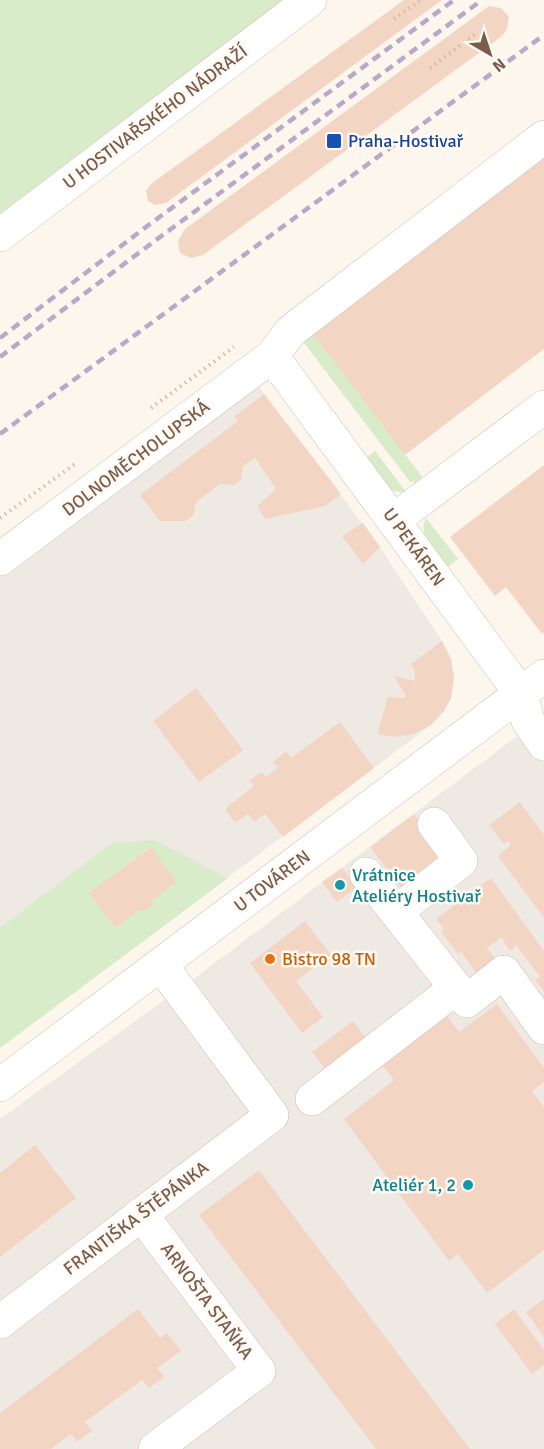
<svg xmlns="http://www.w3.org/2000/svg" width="544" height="1449" viewBox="0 0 544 1449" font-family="Signika,sans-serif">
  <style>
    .industrial { fill: #efe9e4 }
    .green { fill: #d8ecc9; fill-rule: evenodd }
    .building { fill: #f3d5c3 }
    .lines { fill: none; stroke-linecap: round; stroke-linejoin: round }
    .minor-casing { stroke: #d1beb0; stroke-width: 34 }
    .path { stroke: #d9b8a5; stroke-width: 4; stroke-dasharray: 1.5 4.5; stroke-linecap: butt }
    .minor { stroke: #fff; stroke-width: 33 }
    .rail { stroke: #b9a8c9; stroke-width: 4.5; stroke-dasharray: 9 6; stroke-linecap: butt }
    .transit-dot { fill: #1a4fb4; stroke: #fffaf3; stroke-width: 2 }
    .culture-dot { fill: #0f9aa8; stroke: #fffaf3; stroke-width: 2 }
    .food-dot { fill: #e8710a; stroke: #fffaf3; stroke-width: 2 }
    .labels { text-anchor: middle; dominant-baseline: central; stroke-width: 5; stroke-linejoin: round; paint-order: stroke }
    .street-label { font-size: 18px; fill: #7a5c4d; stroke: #fffaf3 }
    .transit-label { font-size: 18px; fill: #164399; stroke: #fffaf3; text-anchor: start }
    .culture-label { font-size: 18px; fill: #0d838f; stroke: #fffaf3; text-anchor: start }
    .food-label { font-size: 18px; fill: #c56008; stroke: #fffaf3; text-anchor: start }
  </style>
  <rect width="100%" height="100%" fill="#fdf6ec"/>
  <path class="industrial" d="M259,387L380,547L442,641L451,659L454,678L451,698L444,711L431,725L0,1048V576Z
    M544,716V1449H0V1119L196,977Z"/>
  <path class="green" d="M0,0H282L261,18L0,218Z
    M314,334L426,482L418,488L413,481L410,482L298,335Z
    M375,451L407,493L387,490L361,461Z
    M426,518L458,559L444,570C436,555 417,535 426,518Z
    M155,840L228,878L0,1048V928L112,843ZM150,847L176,882L151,901L153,904L142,912L140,909L115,928L89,893Z"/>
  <path class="building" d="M404,0H442L166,203L155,205L148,201L146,191L151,184Z
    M489,6L501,8L509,17L507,29L502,36L203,255L191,258L180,253L178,241L185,229Z
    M544,158V349L405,455L313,334Z
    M264,394L341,494L325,506L265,519L257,506L276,489L255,458L243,466L241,480L234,485L220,484L196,502L193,516L186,521H160L140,495L238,421L234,417Z
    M544,465V632L542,634L506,587L495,596L450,537Z
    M363,523L380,547L363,564L342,536Z
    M442,641L451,659L454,678L451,698L444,711L431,725L413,734L394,737L377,734L388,697L403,698L406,696L394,676L415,681V672L411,664Z
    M196,688L243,750L199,782L153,721Z
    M340,722L374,768L283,837L265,814L254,822L248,814L237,822L233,820L226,811L227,807L254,786L250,780L262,772L266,777L278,768L273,762L286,752L291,758Z
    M520,802L544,835V918L498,856L511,845L508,841L504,844L489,825Z
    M414,814L446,857L403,890L370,847Z
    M151,847L176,882L151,901L154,904L142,912L140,909L115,928L89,893Z
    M342,868L357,887L337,902L322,882Z
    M491,878L544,951V992L535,980L540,977L516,945L512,950L508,949L502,937L487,948L497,961L478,975L461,952L458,954L441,931L444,929L436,919Z
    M305,921L331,955L296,981L323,1017L302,1033L250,963Z
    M497,1004L544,1068V1082L532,1091L544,1107V1250L487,1293L458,1254L449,1261L344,1119L394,1080L379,1061L445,1013L459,1032Z
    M353,1021L367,1040L327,1071L312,1052Z
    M35,1145L76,1198L0,1257V1173Z
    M259,1170L470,1449H376L199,1215Z
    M544,1299V1337L526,1312Z
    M138,1309L160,1338L167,1333L181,1351L157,1368L164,1377L149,1388L142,1380L85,1422L92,1431L77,1442L71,1434L51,1449H0V1413Z
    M514,1309L544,1350V1365L532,1374L495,1324Z"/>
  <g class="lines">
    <g class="minor-casing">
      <path id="minor" d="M0,235L310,0
        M272,356L521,694L528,721L544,744
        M394,520L544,407
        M0,559L272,356L291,331L544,137
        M366,874L456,988
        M396,912L461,861L434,824
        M0,1085L544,676
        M312,1099L456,988L467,1001L504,972L544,1028
        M141,1214L259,1371L155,1449
        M0,1322L272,1115L161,965"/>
    </g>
    <path class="path" d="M394,19L421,0
      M430,68L477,33
      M151,408L234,347
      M0,518L75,464"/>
    <use href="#minor" class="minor"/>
    <path class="rail" d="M0,338L146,227L454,0
      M0,357L156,240L482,0
      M0,434L544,35"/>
  </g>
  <rect class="transit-dot" x="326" y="133" width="16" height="16" rx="3"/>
  <g class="culture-dot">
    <circle cx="340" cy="885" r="6"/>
    <circle cx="468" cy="1185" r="6"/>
  </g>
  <circle class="food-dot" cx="270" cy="959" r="6"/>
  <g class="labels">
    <g class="street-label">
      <text transform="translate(155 117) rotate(-37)">U HOSTIVAŘSKÉHO NÁDRAŽÍ</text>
      <text transform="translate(136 458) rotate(-37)">DOLNOMĚCHOLUPSKÁ</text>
      <text transform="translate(414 547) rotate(54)">U PEKÁREN</text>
      <text transform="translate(272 881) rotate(-37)">U TOVÁREN</text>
      <text transform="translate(136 1218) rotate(-37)">FRANTIŠKA ŠTĚPÁNKA</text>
      <text transform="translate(207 1301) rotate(53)">ARNOŠTA STAŇKA</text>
    </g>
    <g class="transit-label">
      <text x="348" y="141">Praha-Hostivař</text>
    </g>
    <g class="culture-label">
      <text x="352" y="875">Vrátnice<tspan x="352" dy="21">Ateliéry Hostivař</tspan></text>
      <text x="456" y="1185" text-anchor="end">Ateliér 1, 2</text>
    </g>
    <g class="food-label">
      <text x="282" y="959">Bistro 98 TN</text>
    </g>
  </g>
  <g transform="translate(490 54) rotate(141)" stroke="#fffaf3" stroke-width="4.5" paint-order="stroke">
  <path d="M0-4.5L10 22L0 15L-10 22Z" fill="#7a5c4d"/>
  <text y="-9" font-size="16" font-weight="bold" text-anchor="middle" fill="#7a5c4d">N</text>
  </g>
</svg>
